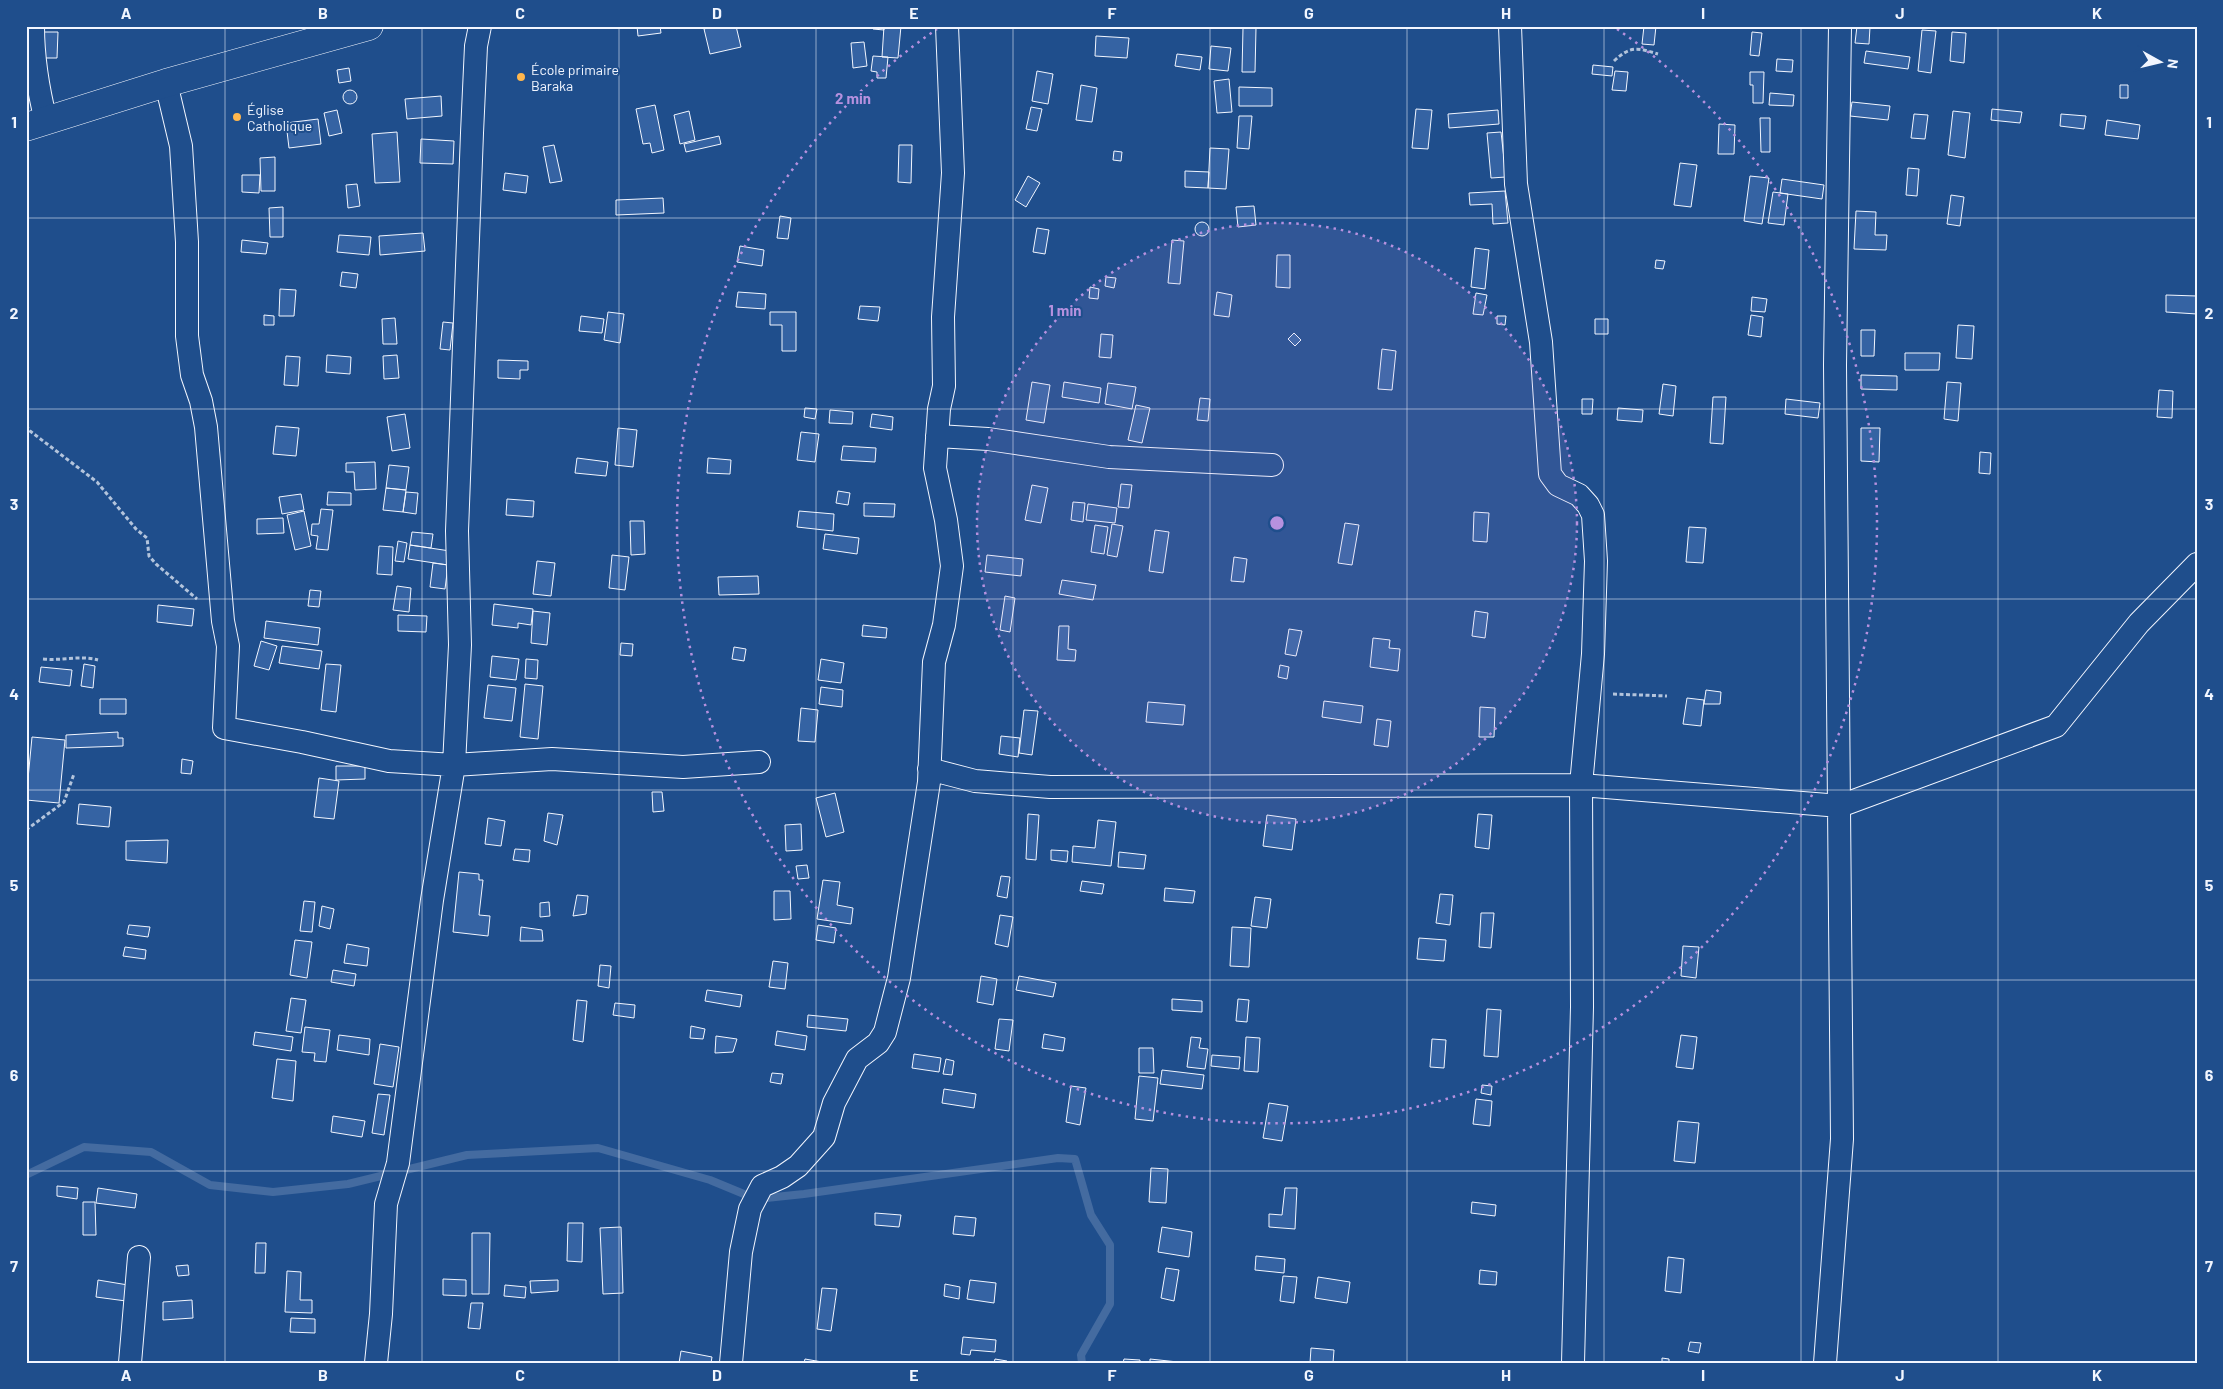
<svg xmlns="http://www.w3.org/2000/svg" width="2223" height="1389" viewBox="0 0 2223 1389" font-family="Barlow,sans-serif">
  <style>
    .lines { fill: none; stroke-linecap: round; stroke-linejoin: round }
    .stream { stroke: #446ba0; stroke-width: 8 }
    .building { fill: #3563a3; stroke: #f2f6ff }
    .minor-casing { stroke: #f2f6ff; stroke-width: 24 }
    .trunk-casing { stroke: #f2f6ff; stroke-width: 29 }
    .path { stroke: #b3c4dc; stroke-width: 3; stroke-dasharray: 4 2.5; stroke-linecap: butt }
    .minor { stroke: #1f4e8c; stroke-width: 22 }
    .trunk { stroke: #1f4e8c; stroke-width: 28 }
    .grid { fill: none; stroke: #f2f6ff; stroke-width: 1; stroke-opacity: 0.55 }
    .ring { fill: none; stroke: #b691df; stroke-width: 2.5; stroke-dasharray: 2.5 5 }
    .poi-dot { fill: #ffb74d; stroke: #1f4e8c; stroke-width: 2 }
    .labels { text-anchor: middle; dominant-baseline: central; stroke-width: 4; stroke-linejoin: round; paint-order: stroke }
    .poi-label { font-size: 14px; fill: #f2f6ff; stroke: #1f4e8c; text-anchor: start }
    .centre { fill: #b691df; stroke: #1f4e8c; stroke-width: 2.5 }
    .ring-label { font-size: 15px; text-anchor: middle; font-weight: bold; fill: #b691df; stroke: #1f4e8c; stroke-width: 4; stroke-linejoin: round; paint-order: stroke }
    .neatline { fill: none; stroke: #f2f6ff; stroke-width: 2 }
    .grid-label { font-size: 16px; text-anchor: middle; font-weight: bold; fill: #f2f6ff }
  </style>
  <rect width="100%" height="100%" fill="#1f4e8c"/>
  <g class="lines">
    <path class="stream" d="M26,1175L84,1147L151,1152L210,1185L273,1192L348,1184L467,1155L598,1148L710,1180L756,1199L804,1194L1058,1158L1075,1159L1091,1215L1110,1245V1304L1081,1355L1082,1363"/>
  </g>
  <path class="building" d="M637,26H660L661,33L638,36Z
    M715,26H736L741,47L710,54L704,29Z
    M873,26H884V30L873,29Z
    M884,26H901L898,58L882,57Z
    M1644,26H1656L1654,45L1642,44Z
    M1857,26L1870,27L1869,44L1855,43Z
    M1243,28H1256L1255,72H1242Z
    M1922,30L1936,31L1931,73L1918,71Z
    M44,32H58L57,58H44Z
    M1752,32L1762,33L1759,56L1750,55Z
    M1952,32L1966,33L1964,63L1950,61Z
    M1096,36L1129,38L1127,58L1095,56Z
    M864,42L867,66L853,68L851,43Z
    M1211,46L1231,48L1228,71L1209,69Z
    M1866,51L1910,57L1908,69L1864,63Z
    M1177,54L1202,57L1200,70L1175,66Z
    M873,56L888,57L886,78H877V72L871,71Z
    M1777,59L1793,60L1792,72L1776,71Z
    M1593,65L1613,67L1612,76L1592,74Z
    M349,68L351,81L339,83L337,70Z
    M1037,71L1053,74L1048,104L1032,101Z
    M1615,71L1628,72L1626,91L1612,90Z
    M1750,72H1764L1763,103H1753V85H1750Z
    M1229,79L1232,112L1217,113L1214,81Z
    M1081,85L1097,88L1092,122L1076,120Z
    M2120,85H2128V98H2120Z
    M1239,87L1272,88V106H1239Z
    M343 97a7 7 0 1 1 14 0a7 7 0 1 1-14 0Z
    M1770,93L1794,95L1793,106L1769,105Z
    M441,96L442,116L407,119L405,99Z
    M1852,102L1890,106L1888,120L1850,116Z
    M655,105L664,150L652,153L650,143L643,144L636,109Z
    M1031,107L1042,109L1037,131L1026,129Z
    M1416,109L1432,110L1428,149L1412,148Z
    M1992,109L2022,112L2020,123L1991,120Z
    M337,110L342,133L329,136L324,113Z
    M1498,110L1499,124L1449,128L1448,114Z
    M689,111L695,140L680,144L674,115Z
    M1953,111L1970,113L1965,158L1948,155Z
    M1914,114L1928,115L1925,139L1911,138Z
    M2061,114L2086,116L2084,129L2060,126Z
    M1239,116H1252L1249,149L1237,148Z
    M1760,118H1770V152H1761Z
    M318,119L321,144L289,148L286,123Z
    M2107,120L2140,125L2138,139L2105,135Z
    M1719,124L1735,125L1734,154H1718Z
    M397,132L400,182L375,183L372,134Z
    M1501,132L1506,177L1491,178L1487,133Z
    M719,136L721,144L686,152L684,144Z
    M421,139L454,141L453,164L420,163Z
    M554,145L562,181L550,183L543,147Z
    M899,145H912L911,183L898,182Z
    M1210,148L1229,149L1226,189L1208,188Z
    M1114,151L1122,152L1121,161L1113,160Z
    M275,157V191H261L260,158Z
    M1680,163L1697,165L1691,207L1674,205Z
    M1908,168L1919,169L1917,196L1906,195Z
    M1185,171L1209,172L1208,188L1185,187Z
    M505,173L528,176L526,193L503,190Z
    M242,175H260L259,193L242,192Z
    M1028,176L1040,183L1026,207L1015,200Z
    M1750,176L1769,178L1762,224L1744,221Z
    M1782,179L1824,185L1822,199L1780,193Z
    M357,184L360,206L348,208L346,185Z
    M1505,191L1508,223L1493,224L1492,204L1470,205L1469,193Z
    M1773,192L1788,194L1784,225L1768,223Z
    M1951,195L1964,197L1960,226L1947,224Z
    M663,198L664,213L616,215V200Z
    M1254,206L1256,225L1238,227L1236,207Z
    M283,207V237H270L269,208Z
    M1856,211L1876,212L1875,235H1887L1886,250L1854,249Z
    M780,216L791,218L788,239L777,238Z
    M1195 229a7 7 0 1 1 14 0a7 7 0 1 1-14 0Z
    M1037,228L1049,230L1045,254L1033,252Z
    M423,233L425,251L380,255L379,236Z
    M339,235L371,237L369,255L337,252Z
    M242,240L268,243L266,254L241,252Z
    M1172,240L1184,241L1180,284L1168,283Z
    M740,246L764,250L762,266L737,262Z
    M1475,248L1489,250L1485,289L1471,287Z
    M1277,255H1290V288L1276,287Z
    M1656,260L1665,261L1663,269L1655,268Z
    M342,272L358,274L356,288L340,286Z
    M1106,277L1116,278L1114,288L1105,286Z
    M1090,287L1099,289L1098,299L1089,298Z
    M280,289L296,290L294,316H279Z
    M738,292L766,294L765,309L736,307Z
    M1217,292L1232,295L1229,317L1214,315Z
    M1476,293L1487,295L1483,315L1473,314Z
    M2166,295L2197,296V314L2166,312Z
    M1752,297L1767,299L1765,312L1751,311Z
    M860,306L880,307L878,321L858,319Z
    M608,312L624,314L620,343L604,340Z
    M770,312H796V351H782V325H770Z
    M264,315L274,316V325H264Z
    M1751,315L1763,317L1761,337L1748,335Z
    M581,316L604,319L602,333L579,331Z
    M1497,316H1506L1505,325L1497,324Z
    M395,318L397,344H383L382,319Z
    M1595,319H1608V334H1595Z
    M443,322L453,323L450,350L440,349Z
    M1958,325L1974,326L1972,359L1956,358Z
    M1861,330H1875L1874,356H1861Z
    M1294,333L1301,340L1295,346L1288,339Z
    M1101,334L1113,335L1111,358L1099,357Z
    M1382,349L1396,351L1392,390L1378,389Z
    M1905,353H1940L1939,370H1905Z
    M327,355L351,357L350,374L326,372Z
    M397,355L399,378L384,379L383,356Z
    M286,356L300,357L298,386L284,385Z
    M498,360L528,361V370H520V379L498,378Z
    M1861,375L1897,376V390L1861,389Z
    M1032,382L1050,385L1044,423L1026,420Z
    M1064,382L1101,388L1099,403L1062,397Z
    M1947,382L1961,383L1958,421L1944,419Z
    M1108,383L1136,387L1132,409L1105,404Z
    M1663,384L1676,386L1673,416L1659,414Z
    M2159,390L2173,391L2172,418L2157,417Z
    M1713,397H1726L1723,444L1710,443Z
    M1200,398L1210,399L1208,421L1197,420Z
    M1582,399H1593L1592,414H1582Z
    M1786,399L1820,403L1818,418L1785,414Z
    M1136,405L1150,408L1142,443L1128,440Z
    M805,408L817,409L815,419L804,417Z
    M1618,408L1643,410L1642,422L1617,420Z
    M830,410L853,412L852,424L829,423Z
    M405,414L410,448L392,451L387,417Z
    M872,414L893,417L892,430L870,427Z
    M276,426L299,428L296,456L273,454Z
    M618,428L637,430L633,467L615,465Z
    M1861,428H1880L1879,462L1861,461Z
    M801,432L819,434L815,462L797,460Z
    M843,446L876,448L875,462L841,460Z
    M1980,452L1991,453L1990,474L1979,473Z
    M577,458L608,462L606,476L575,473Z
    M708,458L731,460L730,474L707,473Z
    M375,462L376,489L355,490L354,472H346V463Z
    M389,465L409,467L406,490L386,488Z
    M1121,484L1132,485L1129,508L1118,507Z
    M1032,485L1048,488L1041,523L1025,520Z
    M386,488L406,490L403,512L383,510Z
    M838,491L850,493L848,505L836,503Z
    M328,492L351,493V505H327Z
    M406,492L418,493L416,514L403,512Z
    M301,494L304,510L282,514L279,497Z
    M507,499L534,501L533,517L506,515Z
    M1073,502L1085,503L1083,522L1071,520Z
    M864,503L895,504L894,517L864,516Z
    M1088,504L1117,508L1115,523L1086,520Z
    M321,509L333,510L328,550L316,549L318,536L311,535L312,524H319Z
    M304,511L311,546L295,550L287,515Z
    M799,511L834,514L833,531L797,527Z
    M1474,512L1489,513L1487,542L1473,541Z
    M283,518L284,533L257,534V519Z
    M630,521H644L645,554L631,555Z
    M1345,523L1359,525L1352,565L1338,563Z
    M1112,524L1123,526L1117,557L1107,555Z
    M1095,525L1108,527L1104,554L1091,552Z
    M1689,527L1706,528L1703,563L1686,562Z
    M1155,530L1169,532L1163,573L1149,571Z
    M412,532L433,534L431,548L410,545Z
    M825,534L859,538L857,554L823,549Z
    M398,541L407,543L404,562L395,561Z
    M410,545L450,551L448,565L408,559Z
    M379,546L393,547L392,575L377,574Z
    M612,555L629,557L625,590L609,588Z
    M987,555L1023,559L1021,576L985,572Z
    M1234,557L1247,559L1244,582L1231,581Z
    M537,561L555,563L551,596L533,594Z
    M433,563L448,565L445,589L430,587Z
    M758,576L759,594L719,595L718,577Z
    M1062,580L1096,585L1093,600L1059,594Z
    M397,586L411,588L409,612L393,610Z
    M310,590L321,591L319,607L308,606Z
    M1005,596L1015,598L1010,632L1000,630Z
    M494,604L533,609L531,625L518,623V628L492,625Z
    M158,605L194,609L192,626L157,622Z
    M533,611L550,613L547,645L531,643Z
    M1475,611L1488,613L1485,638L1472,636Z
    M398,615L427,616L426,632L398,631Z
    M266,621L320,628L318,645L264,638Z
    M863,625L887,628L886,638L862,636Z
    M1059,626H1069L1068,649L1076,650L1075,661L1057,660Z
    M1289,629L1302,631L1296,656L1285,654Z
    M1373,638L1390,640L1389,648L1400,649L1398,671L1370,667Z
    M261,641L277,646L269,670L254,666Z
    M621,643L633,644L632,656L620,655Z
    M282,646L322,651L319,669L279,663Z
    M734,647L746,649L744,661L732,659Z
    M492,656L519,659L516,680L490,677Z
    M526,659L538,660L537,679L525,678Z
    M821,659L844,663L841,683L818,680Z
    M84,664L95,666L93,688L81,686Z
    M326,664L341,665L336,712L321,710Z
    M1280,665L1289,667L1287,679L1278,677Z
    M41,667L72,670L70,686L39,682Z
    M525,684L543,686L538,739L520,737Z
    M488,685L516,688L512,721L484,718Z
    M821,687L843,690L842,707L819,704Z
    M1706,690L1721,692L1720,704H1704Z
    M1687,698L1704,700L1701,726L1683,724Z
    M100,699H126V714H100Z
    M1324,701L1363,706L1361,723L1322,717Z
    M1148,702L1185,705L1183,725L1146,722Z
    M1480,707L1495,708L1494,737H1479Z
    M801,708L818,710L815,742L798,741Z
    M1024,710L1038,711L1032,755L1019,753Z
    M1377,719L1391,721L1388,747L1374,745Z
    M118,732V738H123V746L66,748V735Z
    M1001,736L1020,738L1018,757L999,754Z
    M32,737L65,740L59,803L26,800Z
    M182,759L193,761L191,774L181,773Z
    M336,766H365V779L336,780Z
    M319,778L339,781L334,819L314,817Z
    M652,792H662L664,811L653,812Z
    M835,793L844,832L826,837L816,798Z
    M79,804L111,807L109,827L77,824Z
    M548,813L563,815L557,845L544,841Z
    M1028,814L1039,815L1036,860L1026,859Z
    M1478,814L1492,815L1489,849L1475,847Z
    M1267,815L1296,819L1292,850L1263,846Z
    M488,818L505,821L501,846L485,844Z
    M1098,820L1116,822L1111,866L1072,862L1073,846L1095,848Z
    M801,824L802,850L786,851L785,825Z
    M168,840L167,863L126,860V841Z
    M515,849L530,850L529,862L513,860Z
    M1051,850L1068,851L1067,862L1051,860Z
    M1119,852L1146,855L1144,869L1118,867Z
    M807,865L809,878L798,879L796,866Z
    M459,872L479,874V880H483L479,915L490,916L488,936L453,932Z
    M1001,876L1010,877L1007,898L997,896Z
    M823,880L840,882L837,905L853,908L851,924L817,919Z
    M1082,881L1104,884L1102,894L1080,891Z
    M1165,888L1195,891L1193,903L1164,901Z
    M774,891H790L791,919L774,920Z
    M1440,894L1453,895L1450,925L1436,923Z
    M577,895L588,896L586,914L573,916Z
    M1255,897L1271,899L1267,928L1251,926Z
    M304,901L315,902L312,932L300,931Z
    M549,902L550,916L540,917V903Z
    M322,906L334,909L330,929L319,926Z
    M1481,913H1494L1491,948L1479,947Z
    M1000,915L1013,917L1008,947L995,944Z
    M129,925L150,927L148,937L127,934Z
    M818,925L836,928L834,943L816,940Z
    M521,927L542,930L543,941H520Z
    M1232,927L1251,928L1249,967L1230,966Z
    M1419,938L1446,940L1444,961L1417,959Z
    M295,940L312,942L307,978L290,975Z
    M347,944L369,948L367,966L344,963Z
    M1683,946L1699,947L1696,978L1681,976Z
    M125,947L146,950L145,959L123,956Z
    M773,961L788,963L785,989L769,987Z
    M600,965L611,966L609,988L598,986Z
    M333,970L356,974L354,986L331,982Z
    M981,976L997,979L993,1005L977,1002Z
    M1019,976L1056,983L1053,997L1016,990Z
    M707,990L742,995L740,1007L705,1001Z
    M291,998L306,1000L301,1033L286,1031Z
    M1172,999L1202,1001V1012L1172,1010Z
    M1238,999L1249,1000L1247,1022L1236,1021Z
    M577,1000L587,1001L583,1042L573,1040Z
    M615,1003L635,1005L634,1018L613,1015Z
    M1487,1009L1501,1010L1498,1057L1484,1056Z
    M808,1015L848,1019L846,1031L807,1027Z
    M999,1019L1013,1020L1009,1051L995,1049Z
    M691,1026L705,1029L703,1039L690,1038Z
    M305,1027L330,1030L326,1062L314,1061L315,1053L302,1052Z
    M777,1031L807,1036L805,1050L775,1045Z
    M255,1032L293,1037L291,1051L253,1045Z
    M1044,1034L1065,1038L1063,1051L1042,1048Z
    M339,1035L370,1039L369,1055L337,1050Z
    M1681,1035L1697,1037L1693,1069L1676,1067Z
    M716,1036L737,1039L733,1052L715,1053Z
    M1191,1037L1201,1038L1199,1048L1208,1049L1205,1069L1187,1067Z
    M1246,1037L1260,1038L1258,1072L1244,1071Z
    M1432,1039L1446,1040L1444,1068L1430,1067Z
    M380,1044L399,1047L393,1087L374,1084Z
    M1139,1048H1153L1154,1073H1139Z
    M914,1054L941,1058L939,1072L912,1068Z
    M1212,1055L1240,1057L1239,1069L1211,1066Z
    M277,1059L296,1061L293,1101L272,1098Z
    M946,1059L954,1061L952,1075L943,1074Z
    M1162,1070L1204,1075L1202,1089L1160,1084Z
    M772,1073L783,1074L781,1084L770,1082Z
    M1139,1076L1158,1078L1153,1121L1135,1119Z
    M1482,1085L1492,1086L1491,1095L1481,1093Z
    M1071,1086L1086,1088L1080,1125L1066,1122Z
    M944,1089L976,1094L974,1108L942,1103Z
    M378,1094L390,1095L384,1135L372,1133Z
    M1476,1099L1492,1101L1490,1126L1473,1124Z
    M1269,1103L1288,1106L1282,1141L1263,1138Z
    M333,1116L365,1121L362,1137L331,1132Z
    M1678,1121L1699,1123L1695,1163L1674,1161Z
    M1151,1168L1168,1169L1166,1203L1149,1202Z
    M57,1186L78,1188L77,1199L57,1196Z
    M98,1188L137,1194L135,1208L96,1203Z
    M1285,1188H1297L1295,1229L1269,1227V1214L1282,1215Z
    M83,1202H95L96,1235H83Z
    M1472,1202L1496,1205L1495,1216L1471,1213Z
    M875,1213L901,1215L899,1227L875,1225Z
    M955,1216L976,1218L974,1236L953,1234Z
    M568,1223H583L582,1262L567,1261Z
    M621,1227L623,1293L603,1294L600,1228Z
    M1162,1227L1192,1232L1189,1257L1158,1252Z
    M472,1233H490L489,1294H472Z
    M256,1243H266L265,1273H255Z
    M1256,1256L1285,1259L1284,1273L1255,1270Z
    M1668,1257L1684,1259L1681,1293L1665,1291Z
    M188,1265L189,1275L178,1276L176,1266Z
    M1166,1268L1179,1270L1174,1301L1161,1298Z
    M1480,1270L1497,1272L1496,1285L1479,1284Z
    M287,1271L301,1272L300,1300H312V1313L285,1312Z
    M1283,1276L1297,1277L1294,1303L1280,1301Z
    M1318,1277L1350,1282L1347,1303L1315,1298Z
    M443,1279L466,1280V1296L443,1295Z
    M98,1280L128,1285L126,1301L96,1297Z
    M558,1280V1291L531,1293L530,1281Z
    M970,1280L996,1283L994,1303L967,1299Z
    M945,1284L960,1287L959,1299L944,1296Z
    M505,1285L526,1287L525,1298L504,1296Z
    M822,1288L837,1289L831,1331L817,1329Z
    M192,1300L193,1318L163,1320V1302Z
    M471,1303H483L480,1329L468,1328Z
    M291,1318L315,1319V1333L290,1332Z
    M963,1337L996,1340L995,1352L971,1350L970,1355L961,1354Z
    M1690,1342L1701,1343L1699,1353L1688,1351Z
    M1311,1348L1334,1350L1333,1363H1310Z
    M681,1351L712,1357L711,1363H679Z
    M1662,1358L1669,1359V1363H1662Z
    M805,1359L822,1362V1363H804Z
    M995,1359L1007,1361L1006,1363H994Z
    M1124,1359L1140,1360V1363H1123Z
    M1150,1359L1187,1363H1150Z"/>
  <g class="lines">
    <g class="minor-casing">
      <path id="minor" d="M33,26C33,59 38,89 46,121
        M1510,26L1516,184L1541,342L1550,474L1558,485L1579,495L1588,505L1593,515L1596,561L1593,654L1581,785L1582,1007L1573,1363
        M166,83L181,146L187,242V336L192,375L201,401L206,427L223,621L228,646L224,728L302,742L389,761L454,765L552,759L683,767L759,762
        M937,436L988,439L1109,457L1272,465
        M929,769L975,781L1050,787L1581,785L1840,806L2056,726L2139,623L2197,564
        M130,1363L139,1257
        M376,1363L381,1314L386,1204L398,1163L432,900L454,765L460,645L457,531L472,133L476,46L480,26
        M731,1363L741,1252L750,1209L762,1186L782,1177L798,1166L824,1137L834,1103L857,1059L878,1043L885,1032L899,978L929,782L934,662L944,625L952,566L946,520L935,468L939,409L944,386L943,317L953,173L947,26
        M1825,1363L1842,1139L1835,365L1840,26"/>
    </g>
    <g class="trunk-casing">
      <path id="trunk" d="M26,127L166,83L369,26"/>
    </g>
    <path class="path" d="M1614,61C1631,45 1638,48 1658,54
      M26,425L30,431L97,482L136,529L147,538L149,556L156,564L197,599
      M43,659C62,661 80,655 98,660
      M1613,694L1667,696
      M26,830L64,802L74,774"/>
    <use href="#minor" class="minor"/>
    <use href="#trunk" class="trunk"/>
  </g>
  <path class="grid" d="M225,26V1363M422,26V1363M619,26V1363M816,26V1363M1013,26V1363M1210,26V1363M1407,26V1363M1604,26V1363M1801,26V1363M1998,26V1363M26,218H2197M26,409H2197M26,599H2197M26,790H2197M26,980H2197M26,1171H2197"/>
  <circle cx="1277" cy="523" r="300" fill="#b691df" fill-opacity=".12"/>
  <g class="ring">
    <circle cx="1277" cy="523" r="300"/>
    <path d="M1617 29A600 600 0 1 1 937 29"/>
  </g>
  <g class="poi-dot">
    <circle cx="521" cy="77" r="5"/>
    <circle cx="237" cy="117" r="5"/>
  </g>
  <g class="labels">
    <g class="poi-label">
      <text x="531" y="69">École primaire<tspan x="531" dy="16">Baraka</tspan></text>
      <text x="247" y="109">Église<tspan x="247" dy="16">Catholique</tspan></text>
    </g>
  </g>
  <circle cx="1277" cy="523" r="8" class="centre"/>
  <g class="ring-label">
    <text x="853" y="104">2 min</text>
    <text x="1065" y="316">1 min</text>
  </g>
  <rect width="2223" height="1389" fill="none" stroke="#1f4e8c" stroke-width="55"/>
  <g transform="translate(2160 62) rotate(98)" stroke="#1f4e8c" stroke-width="4" paint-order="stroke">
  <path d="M0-4L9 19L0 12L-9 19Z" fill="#f2f6ff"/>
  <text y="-8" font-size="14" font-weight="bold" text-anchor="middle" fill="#f2f6ff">N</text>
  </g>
  <rect x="28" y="28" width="2168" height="1334" class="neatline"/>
  <g class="grid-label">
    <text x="126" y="19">A</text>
    <text x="323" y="19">B</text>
    <text x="520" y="19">C</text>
    <text x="717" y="19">D</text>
    <text x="914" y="19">E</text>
    <text x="1112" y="19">F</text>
    <text x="1309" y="19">G</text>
    <text x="1506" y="19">H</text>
    <text x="1703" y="19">I</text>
    <text x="1900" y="19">J</text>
    <text x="2097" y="19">K</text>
    <text x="14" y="128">1</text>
    <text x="2209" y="128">1</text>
    <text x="14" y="319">2</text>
    <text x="2209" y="319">2</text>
    <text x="14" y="510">3</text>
    <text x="2209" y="510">3</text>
    <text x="14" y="700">4</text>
    <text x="2209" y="700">4</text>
    <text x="14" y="891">5</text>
    <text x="2209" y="891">5</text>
    <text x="14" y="1081">6</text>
    <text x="2209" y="1081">6</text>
    <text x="14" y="1272">7</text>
    <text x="2209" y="1272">7</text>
    <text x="126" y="1381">A</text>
    <text x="323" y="1381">B</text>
    <text x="520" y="1381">C</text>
    <text x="717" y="1381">D</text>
    <text x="914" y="1381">E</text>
    <text x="1112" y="1381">F</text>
    <text x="1309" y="1381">G</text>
    <text x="1506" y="1381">H</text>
    <text x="1703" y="1381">I</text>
    <text x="1900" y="1381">J</text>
    <text x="2097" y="1381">K</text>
  </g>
</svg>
